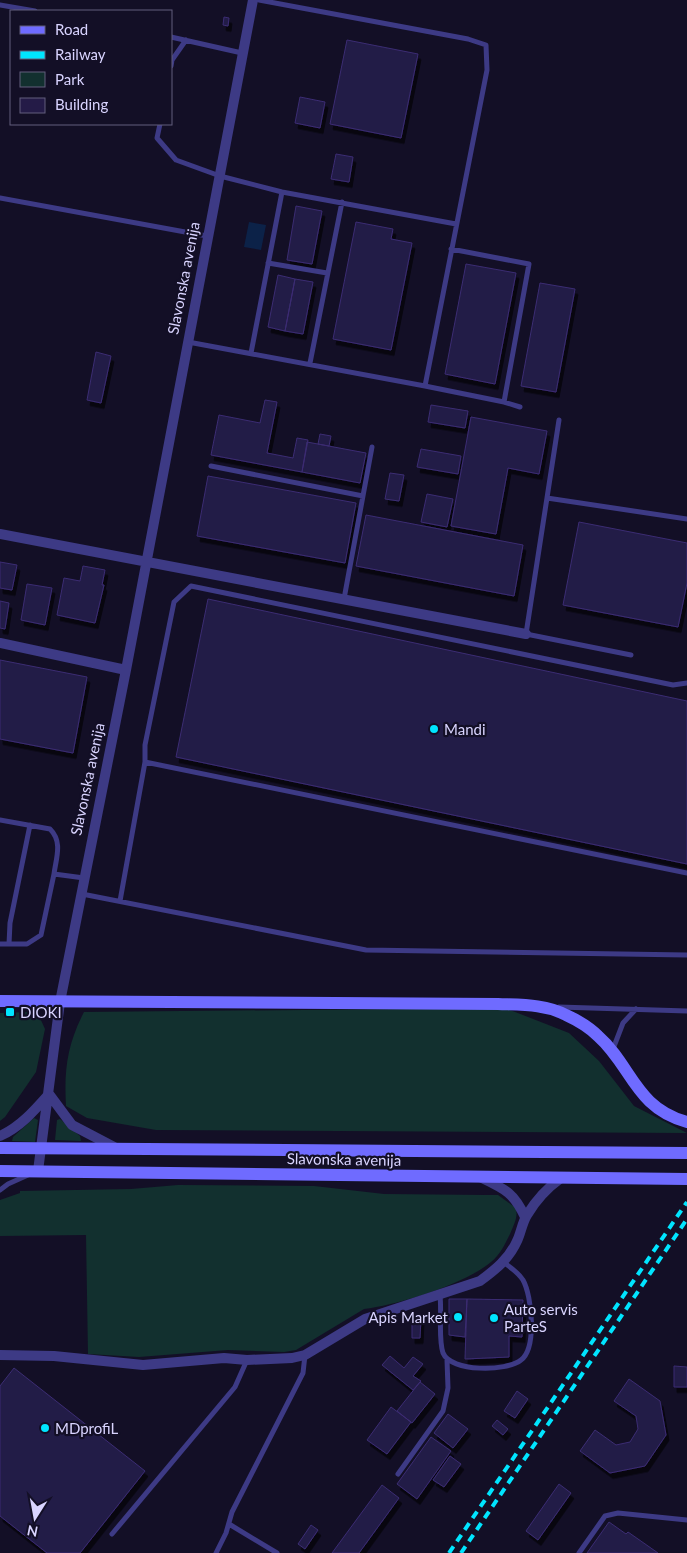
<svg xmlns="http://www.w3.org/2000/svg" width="687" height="1553" viewBox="0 0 687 1553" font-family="Lato,sans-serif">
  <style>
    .green { fill: #12302f }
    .water { fill: #0c2248 }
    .building { fill: #241b47; stroke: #3b2d73; filter: url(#shadow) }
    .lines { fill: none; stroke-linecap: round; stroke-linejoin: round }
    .lane { stroke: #3d3a85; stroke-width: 5 }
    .street { stroke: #3d3a85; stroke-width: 10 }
    .secondary { stroke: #6f6bff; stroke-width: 12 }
    .rail { stroke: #00e5ff; stroke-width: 4; stroke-dasharray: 8 6; stroke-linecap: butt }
    .poi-dot { fill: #00e5ff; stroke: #130f26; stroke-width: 2 }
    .labels { text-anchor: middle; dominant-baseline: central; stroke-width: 4.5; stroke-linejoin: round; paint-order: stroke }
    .street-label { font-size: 15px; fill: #d9d4ff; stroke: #130f26 }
    .poi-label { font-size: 15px; fill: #d9d4ff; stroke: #130f26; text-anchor: start }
  </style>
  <defs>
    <filter id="shadow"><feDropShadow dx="3" dy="5.5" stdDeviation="0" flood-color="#0009"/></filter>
  </defs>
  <rect width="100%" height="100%" fill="#130f26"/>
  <path class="green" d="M505,1008L569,1033L599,1061L634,1106L687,1133L156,1130L87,1118L66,1106C64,1070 67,1045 84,1012Z
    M28,1012L40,1018L45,1029L36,1072L5,1117L0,1121V1013Z
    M34,1118L38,1120L35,1142L12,1141L13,1137Z
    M60,1119L80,1136L81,1141L55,1140L57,1120Z
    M178,1185L314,1186L384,1194L485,1195H498L516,1208C518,1218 514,1224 510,1234C505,1244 500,1255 491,1262C465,1284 398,1305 364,1309L296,1350L284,1352L228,1350L139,1357L88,1354L86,1235L0,1236V1200L20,1193V1191L131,1189Z"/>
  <path class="water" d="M249,222L266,225L261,250L244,247Z"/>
  <path class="building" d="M224,17L229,18L228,26L223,25Z
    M347,40L418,54L401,138L330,124Z
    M300,97L325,102L320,128L295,123Z
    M336,154L353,157L349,182L331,179Z
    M296,206L322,211L312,264L287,260Z
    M356,222L393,229L391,239L412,243L391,350L333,339Z
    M466,264L516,273L495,384L445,374Z
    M278,275L295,279L285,331L268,327Z
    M295,279L313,282L303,334L285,331Z
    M540,283L575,289L556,392L521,386Z
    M96,352L111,356L101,403L87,400Z
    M265,400L277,402L267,453L293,458L297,438L308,440L302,472L211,455L219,415L260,423Z
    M431,405L468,411L465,428L428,422Z
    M471,417L547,431L539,474L508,468L496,534L451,526Z
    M320,434L331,436L329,446L318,444Z
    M307,442L366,453L360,483L302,472Z
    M421,449L461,456L458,474L417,467Z
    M390,473L404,475L399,501L385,499Z
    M208,476L356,503L345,563L197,536Z
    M427,494L453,499L447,527L421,522Z
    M366,515L523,545L514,596L356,566Z
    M579,522L687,543V583L678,627L563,605Z
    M0,562L17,565L12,590L0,588Z
    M83,566L105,570L102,585H104L95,623L57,615L64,578L80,581Z
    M27,584L52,588L45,625L21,620Z
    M208,599L687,701V864L176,757Z
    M0,601L9,603L5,629L0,628Z
    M0,660L87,677L73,753L0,739Z
    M449,1299H467L465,1337L449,1335Z
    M467,1299L523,1300L522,1337L509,1336V1357L465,1359Z
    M421,1318L420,1338H412V1321Z
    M390,1356L404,1368L413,1357L423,1364L413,1376L421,1381L413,1390L382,1365Z
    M674,1366L687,1367V1387H674Z
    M14,1368L145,1471L80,1553H47L0,1516V1386Z
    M629,1379L660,1401L666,1435L645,1466L610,1473L580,1451L595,1430L616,1445L630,1442L638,1429L636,1416L614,1401Z
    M420,1382L435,1394L412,1423L397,1411Z
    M517,1391L528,1399L515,1418L504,1411Z
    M391,1407L411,1422L387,1454L367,1440Z
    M448,1414L468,1429L453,1448L434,1433Z
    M497,1420L508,1429L503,1435L492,1426Z
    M431,1437L451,1451L417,1499L397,1484Z
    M450,1456L461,1464L444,1487L433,1480Z
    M559,1484L571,1493L538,1540L526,1531Z
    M382,1485L399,1498L359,1553H332Z
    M609,1522L626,1534L628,1532L658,1553H587Z
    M311,1525L318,1530L305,1549L298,1544Z"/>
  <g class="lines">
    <path class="lane" d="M0,5L35,11
      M171,37L242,53
      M171,66L172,60L186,40
      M160,124L157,138L176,160L220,176L282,192L456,224
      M0,198L207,236
      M451,249L529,264L504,402
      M268,263L327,273
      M188,342L425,386L487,70L486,45L468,39L259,0
      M251,353L282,192
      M310,363L342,202
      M425,386L504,402L520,407
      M559,420L526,634L631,655
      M211,466L363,496
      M547,498L687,519
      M344,599L372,447
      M145,762L687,873
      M0,820L50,829C63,842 56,858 54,874L84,878
      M82,894L366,950L687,955
      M120,901L145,762V745L174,602L191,586L673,685L687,683
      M0,944H27L41,935L54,874
      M9,944L10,923L30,825
      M559,1007L687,1011
      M613,1049L623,1023L636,1009
      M0,1190L8,1184L28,1175
      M440,1296C442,1312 438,1338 443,1353C451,1372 506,1372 521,1360C537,1348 532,1296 523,1280C518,1272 510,1267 503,1262
      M398,1474L443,1411L448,1388L447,1360
      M229,1524L277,1553
      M112,1534L235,1387L247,1360
      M216,1553L226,1533L232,1512L303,1373L305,1355
      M579,1553L605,1516L618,1513L687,1520"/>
    <path class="street" d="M0,534L526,634
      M0,643L126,670
      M49,1094L72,1125L114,1147
      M0,1136C20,1127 34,1111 49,1094
      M38,1171L60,1002L126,670L253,0
      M482,1178C505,1189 514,1193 525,1217
      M0,1355L54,1356L143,1365L224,1358L247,1360L292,1358L305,1355L365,1319L480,1281C495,1270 509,1259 517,1241C521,1233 522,1223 527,1215C536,1200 547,1188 561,1178"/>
    <path class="secondary" d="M0,1001L498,1004C521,1005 545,1004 566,1015C577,1020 589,1027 598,1036C632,1066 635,1108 687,1122
      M0,1148L687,1153
      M0,1171L687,1179"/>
    <path class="rail" d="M449,1553L687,1202
      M461,1553L687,1219"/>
  </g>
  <g class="poi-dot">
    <circle cx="434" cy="729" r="5"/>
    <rect x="5" y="1007" width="10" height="10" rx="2.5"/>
    <circle cx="458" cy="1317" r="5"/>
    <circle cx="494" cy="1318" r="5"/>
    <circle cx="45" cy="1428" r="5"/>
  </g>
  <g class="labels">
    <g class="street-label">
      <text transform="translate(183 278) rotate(-79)">Slavonska avenija</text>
      <text transform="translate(87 779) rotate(-78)">Slavonska avenija</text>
      <text transform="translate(344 1159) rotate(1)">Slavonska avenija</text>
    </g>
    <g class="poi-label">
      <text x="444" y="729">Mandi</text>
      <text x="20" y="1012">DIOKI</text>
      <text x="504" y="1309">Auto servis<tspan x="504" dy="17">ParteS</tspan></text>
      <text x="448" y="1317" text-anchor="end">Apis Market</text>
      <text x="55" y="1428">MDprofiL</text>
    </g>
  </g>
  <rect x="10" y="10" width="162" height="115" fill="#130f26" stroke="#625e7d"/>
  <rect x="20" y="26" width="25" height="8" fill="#6f6bff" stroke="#625e7d"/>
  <text x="55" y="35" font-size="15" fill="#d9d4ff">Road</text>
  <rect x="20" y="51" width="25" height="8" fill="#00e5ff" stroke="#625e7d"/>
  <text x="55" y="60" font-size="15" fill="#d9d4ff">Railway</text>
  <rect x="20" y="72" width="25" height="15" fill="#12302f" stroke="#625e7d"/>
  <text x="55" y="85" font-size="15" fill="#d9d4ff">Park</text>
  <rect x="20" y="98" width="25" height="15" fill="#241b47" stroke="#625e7d"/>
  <text x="55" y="110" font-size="15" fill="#d9d4ff">Building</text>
  <g transform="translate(35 1518) rotate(191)" stroke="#130f26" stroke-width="4" paint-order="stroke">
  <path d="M0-4L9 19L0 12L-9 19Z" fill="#d9d4ff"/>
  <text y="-8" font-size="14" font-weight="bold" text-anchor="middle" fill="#d9d4ff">N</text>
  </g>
</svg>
